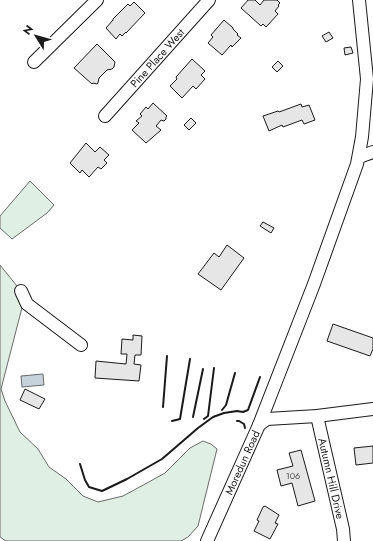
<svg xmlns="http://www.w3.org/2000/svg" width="373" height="541" viewBox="0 0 373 541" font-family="Jost,sans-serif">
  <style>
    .green { fill: #e0efe3; stroke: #6a6a6a }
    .water { fill: #c6d2dc; stroke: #6a6a6a }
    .building { fill: #e6e6e6; stroke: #1a1a1a }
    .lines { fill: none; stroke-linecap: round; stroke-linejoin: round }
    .minor-casing { stroke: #1a1a1a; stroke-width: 14 }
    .minor { stroke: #fff; stroke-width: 12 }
    .wall { stroke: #1a1a1a; stroke-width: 2 }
    .labels { text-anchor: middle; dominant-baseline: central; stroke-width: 3; stroke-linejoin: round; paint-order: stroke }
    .number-label { font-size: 9px; fill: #4d4d4d }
    .street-label { font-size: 11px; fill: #1a1a1a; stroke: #fff }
  </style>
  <rect width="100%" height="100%" fill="#fff"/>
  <path class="green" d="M30,181L54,205L47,213L12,239L0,228V216Z
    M0,265L25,296L1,389L5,401L20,432L38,449L49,467L66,479L83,496L98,502L123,496L147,483L165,473L190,448L203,441L211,444L217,449L198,526L188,537L181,541H6L0,537Z"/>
  <path class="water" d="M43,374L44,385L22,387L21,376Z"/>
  <path class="building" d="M248,0H255L260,5L264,0H277L280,3L278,5L279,6L275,11L278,14L266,27L263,24L261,26L241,8Z
    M134,2L145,13L126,33V32L122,36L120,34L116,39L106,28L113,20V19L128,4L130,6Z
    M224,20L233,28V29L238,34L237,35L241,38L232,47L231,45L222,55L208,43L213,37L211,35Z
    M329,32L333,38L326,42L322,36Z
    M97,44L115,62L114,67L112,69L107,70L99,78L98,83L97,84L93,83L92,84L74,68Z
    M351,47L353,53L345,55L344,48Z
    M192,59L205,71L201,75L205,79L196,89L193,86L182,98L170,86L177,79L176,77Z
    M278,61L283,66L277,72L272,67Z
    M153,103L167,116L166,117V119L164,121L161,120L156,126L161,130L153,137L146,143L132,130L139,123L136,121L142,116L140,114L146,107L148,109Z
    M301,104L302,107L309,105L315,120L304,124L302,120L283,127L282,125L269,131L263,116L278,111L279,112Z
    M191,118L196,123L189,130L184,125Z
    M86,143L95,152L100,147L109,155L104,160L107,163L101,169L98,167L89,177L82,170L80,173L70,163Z
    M263,222L274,228L271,233L260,226Z
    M227,245L244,258L221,290L198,274L214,253L219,257Z
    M333,324L373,338V349L370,356L327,341Z
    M133,335L142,336L141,355H135L134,364L141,365L139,381L95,378L96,361L126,364L127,354H121L122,339L133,340Z
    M25,389L45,399L39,409L20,400Z
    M373,446V463L356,465L354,448Z
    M301,450L315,501L298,506L292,483L281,486L277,470L293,466L289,453Z
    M265,506L279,515L275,523L278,524L270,539L254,531L259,521L257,520L263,507Z"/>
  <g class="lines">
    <g class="minor-casing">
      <g id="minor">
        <path d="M34,62L97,0"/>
        <path id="s1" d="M105,116L209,0"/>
        <path d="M359,157L373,152"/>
        <path d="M21,291L27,304L81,345"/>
        <path id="s2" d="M317,416L343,529L344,541"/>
        <path d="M259,425L314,284L357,164L362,137L367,79L359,0"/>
        <path id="s3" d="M207,541L259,425L267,419L317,416L373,409"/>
      </g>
    </g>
    <use href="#minor" class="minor"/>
    <path class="wall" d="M163,407L167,356
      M222,410L226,405L235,373
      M193,417L203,369
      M204,419L208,416L214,368
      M172,421L180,419L190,359
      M237,421H239L244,424L245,428
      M80,464L85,480L89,487L102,491L127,479L162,459L198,428L213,417L224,413L237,411L243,412L248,410L260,377"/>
  </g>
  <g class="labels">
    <g class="number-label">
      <text x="293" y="475">106</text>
    </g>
    <g class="street-label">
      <text stroke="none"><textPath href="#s1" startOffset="78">Pine Place West</textPath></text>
      <text stroke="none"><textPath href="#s3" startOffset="86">Moredun Road</textPath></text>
      <text stroke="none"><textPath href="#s2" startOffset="64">Autumn Hill Drive</textPath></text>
    </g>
  </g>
  <g transform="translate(36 36) rotate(307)" stroke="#ffffff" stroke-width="3" paint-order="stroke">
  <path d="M0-3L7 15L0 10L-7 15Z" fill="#1a1a1a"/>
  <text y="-6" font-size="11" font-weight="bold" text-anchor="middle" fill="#1a1a1a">N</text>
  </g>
</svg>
